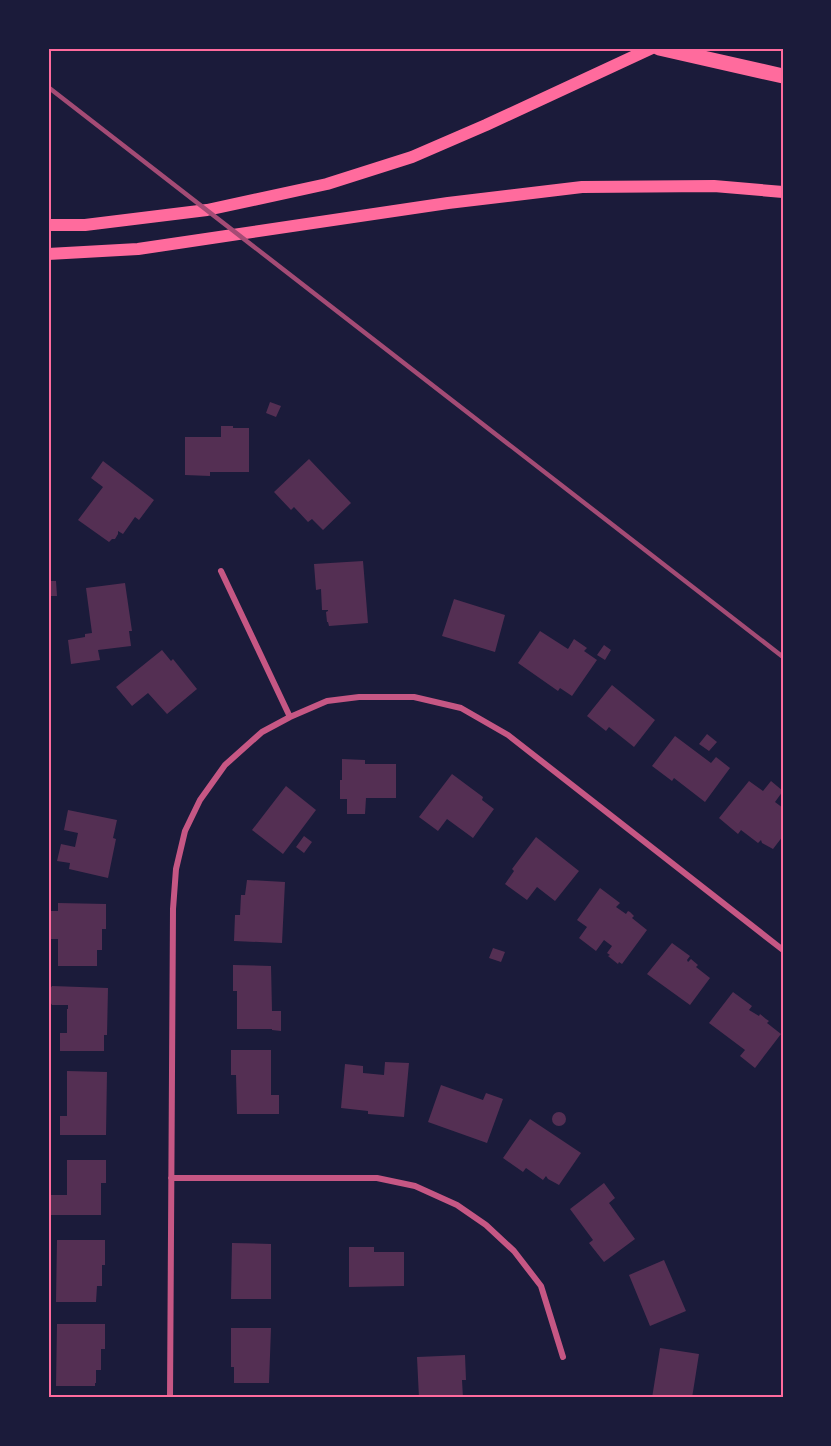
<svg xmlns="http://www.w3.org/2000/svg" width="831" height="1446" viewBox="0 0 831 1446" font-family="'Archivo Narrow',sans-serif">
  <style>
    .building { fill: #542f53 }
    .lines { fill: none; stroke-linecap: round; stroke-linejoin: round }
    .minor { stroke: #c65784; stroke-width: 6 }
    .secondary { stroke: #ff6b9d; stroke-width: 12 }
    .primary { stroke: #ff6b9d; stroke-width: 15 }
    .rail { stroke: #a44b75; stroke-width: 4.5 }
    .neatline { fill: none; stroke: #ff6b9d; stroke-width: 2 }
  </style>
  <rect width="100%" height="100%" fill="#1b1b3a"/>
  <path class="building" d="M270,402L281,406L276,417L266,413Z
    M221,426H233V428H249V472H210V476L185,475V437H221Z
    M309,459L351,503L323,530L312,519L308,522L294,507L291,510L274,492Z
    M103,461L154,500L139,520L135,517L123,534L118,531V534L115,539H112L109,542L78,520L103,487L91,478Z
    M363,561L368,623L329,626L328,622H327L326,612L328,611V610H322L321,589L316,590L314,564Z
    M48,581H56L57,596H48Z
    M125,583L132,631H129L131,646L98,650L100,660L71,664L68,640L85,637V634L92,633L86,588Z
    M454,599L505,615L495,652L442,636Z
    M540,631L568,649L574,639L587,648L584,651L597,660L572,696L560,688L558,691L518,663Z
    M604,645L611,650L605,660L597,655Z
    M162,650L171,661L173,659L197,689L167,714L148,693L132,706L116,687Z
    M612,685L655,720L634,747L609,727L606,731L587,716Z
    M707,734L717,742L709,751L699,744Z
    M675,736L711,763L716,757L730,768L705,802L674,778L672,781L652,766Z
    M342,759L365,760V764H396V798H366L365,814H347V799H340V780H342Z
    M452,774L483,797L482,800L494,809L473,838L447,819L438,831L419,817Z
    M749,781L763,791L771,781L783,791L775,802L783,808V836L773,849L762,843L761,840L758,843L741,830L738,834L719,818Z
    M286,786L316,810L283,854L252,830Z
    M68,810L117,820L113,838L116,839L108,878L69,869L70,863L57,861L61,844L75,847L78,833L64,830Z
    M304,836L312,842L304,853L296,847Z
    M536,837L579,871L555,901L537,887L527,900L505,884L514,871L512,869Z
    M247,880L285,882L282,943L234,941L235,915H240L241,895H245Z
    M600,888L620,903L616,907L626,914L628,911L630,912L634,916L632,918L647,930L622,964L619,962L618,964L608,956L610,955L607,953L612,946L604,940L596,951L579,938L587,927L577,920Z
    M58,903L106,904V929H102V950H97V966H58V939H48V911H58Z
    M672,943L690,956L687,960L688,962L691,959L698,965L696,967L710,978L690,1005L647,974Z
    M493,948L505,952L501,962L489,958Z
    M233,965L271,966L272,1011H281V1031L272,1030V1029H237V991H233Z
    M52,986L108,988L107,1035H104V1051H60V1033H67V1009H68V1005H52L48,999V992Z
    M733,992L752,1006L749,1010L759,1016L760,1014L766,1019L769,1021L767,1023L781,1034L755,1068L740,1056L745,1050L709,1023Z
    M231,1050H271V1095H279V1114H237L236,1075H231Z
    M385,1062L409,1063L404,1117L368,1114V1111L341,1108L345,1064L363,1066V1073L384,1075Z
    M67,1071L107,1072L106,1135H60V1116H67Z
    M441,1085L483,1100L486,1093L503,1099L487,1143L428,1122Z
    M552 1119a7 7 0 1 1 14 0a7 7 0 1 1-14 0Z
    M530,1119L581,1153L559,1185L548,1179L546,1176L543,1180L526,1168L523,1172L503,1158Z
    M67,1160H106V1183H101V1215H48V1195H67Z
    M604,1183L615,1198L609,1203L635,1239L604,1262L589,1243L593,1240L570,1209Z
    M57,1240H105V1265H102V1286H97L96,1302H56Z
    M232,1243L271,1244V1299H231Z
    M349,1247H374V1252H404V1286L349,1287Z
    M664,1260L686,1311L650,1326L629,1275Z
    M57,1324H105V1349H101V1370H96V1383H95V1386H56Z
    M231,1328H271L269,1383H234V1367H231Z
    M660,1348L699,1354L692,1398H652Z
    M465,1355L466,1380H462L463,1398H419L417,1357Z"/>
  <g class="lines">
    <path class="minor" d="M221,571L290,717
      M171,1178H377L415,1186L457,1205L486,1225L514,1251L541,1286L563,1357
      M170,1398L173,909L176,869L185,831L200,800L225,765L262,732L290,717L327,701L359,697H414L461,708L508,735L783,950"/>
    <path class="secondary" d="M48,225H85L207,210L327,184L412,157L486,125L652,48
      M48,254L138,249L448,203L582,187L714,186L783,192"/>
    <path class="primary" d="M659,48L783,76"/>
    <path class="rail" d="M48,87L783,657"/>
  </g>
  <rect width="831" height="1446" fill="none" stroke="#1b1b3a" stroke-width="99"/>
  <rect x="50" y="50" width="732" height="1346" class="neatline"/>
</svg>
